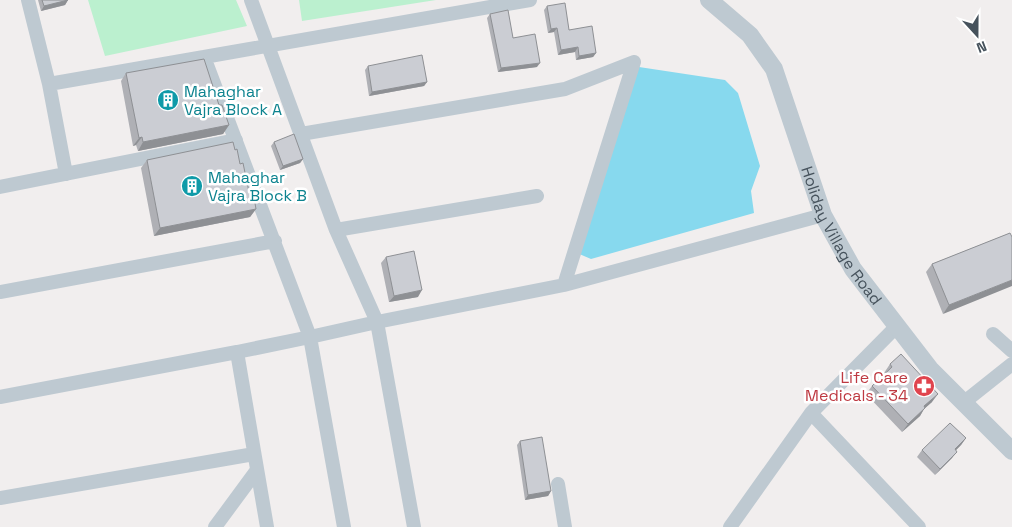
<svg xmlns="http://www.w3.org/2000/svg" width="1012" height="527" viewBox="0 0 1012 527" font-family="'Space Grotesk',sans-serif">
  <style>
    .green { fill: #bbf0cf }
    .water { fill: #87d9ee }
    .lines { fill: none; stroke-linecap: round; stroke-linejoin: round }
    .minor { stroke: #bec9d1; stroke-width: 14 }
    .tertiary { stroke: #bec9d1; stroke-width: 18 }
    .wall { fill: #afb0b5 }
    .shaded-wall { fill: #8e9094 }
    .building { fill: #cbcdd3; stroke: #8e9094 }
    .labels { text-anchor: middle; dominant-baseline: central; stroke-width: 5; stroke-linejoin: round; paint-order: stroke }
    .culture-label { font-size: 16px; fill: #0d838f; stroke: #fff; text-anchor: start }
    .street-label { font-size: 16px; fill: #46525c; stroke: #fff }
    .health-label { font-size: 16px; fill: #be3a42; stroke: #fff; text-anchor: end }
  </style>
  <rect width="100%" height="100%" fill="#f1eeee"/>
  <path class="green" d="M88,0H236L247,26L105,56Z
    M299,0H436L302,21Z"/>
  <path class="water" d="M639,67L725,80L738,93L760,166L751,191L754,213L591,259L577,253Z"/>
  <g class="lines">
    <path class="minor" d="M28,0L49,84L204,57L310,337L237,352L267,527
      M251,0L336,230L377,322L564,285L823,215
      M204,57L530,0
      M49,84L66,174
      M301,134L565,89L634,62
      M0,187L236,140
      M336,230L537,196
      M564,285L634,62
      M0,292L275,241
      M993,334L1012,351
      M0,397L237,352
      M963,403L1012,364
      M811,413L919,527
      M558,484L565,527
      M0,498L254,454
      M215,527L257,470
      M344,527L310,337L377,322L414,527
      M730,527L811,413L897,326"/>
    <path class="tertiary" id="s1" d="M709,0L750,35L774,69L823,215L853,269L930,369L1012,451"/>
  </g>
  <path class="wall" d="M38,0H68L65,5L41,11Z
    M547,6L569,30L596,53L593,57L576,60L575,52L558,55L554,32L548,33L544,10Z
    M490,14L513,38L537,67L498,72L487,18Z
    M368,66L427,82L424,86L369,96L365,70Z
    M126,73L219,105L229,125L223,134L138,151L136,145L133,146L121,81Z
    M274,142L303,159L300,163L280,170L271,146Z
    M235,150L240,164L249,192L256,209L250,217L154,236L141,168L147,160Z
    M1010,233L943,314L926,272L932,264Z
    M386,257L418,297L389,302L381,263Z
    M890,364L932,402L924,409L920,416L902,432L866,394L872,386L885,373H884Z
    M966,438L961,445L956,450L952,458L935,475L917,457L922,450Z
    M520,441L551,491L548,496L525,500L517,445Z"/>
  <path class="shaded-wall" d="M68,0L65,5L41,11L44,6Z
    M557,28L554,32L548,33L551,29Z
    M578,47L575,52L558,55L561,50Z
    M596,53L593,57L576,60L579,56Z
    M540,63L537,67L498,72L501,68Z
    M427,82L424,86L369,96L372,92Z
    M229,125L223,134L138,151L143,142Z
    M142,137L136,145L133,146L139,138Z
    M303,159L300,163L280,170L283,166Z
    M256,209L250,217L154,236L160,228Z
    M1012,280V286L943,314L949,305Z
    M422,290L418,297L389,302L394,296Z
    M938,394L932,402L924,409L920,416L902,432L908,424L924,406Z
    M966,438L961,445L951,455L955,449Z
    M957,452L952,458L935,475L940,469Z
    M551,491L548,496L525,500L528,495Z"/>
  <path class="building" d="M42,0H68L44,6Z
    M565,3L569,30L592,26L596,53L579,56L578,47L561,50L557,28L551,29L547,6Z
    M508,10L513,38L535,34L540,63L501,68L490,14Z
    M422,55L427,82L372,92L368,66Z
    M204,59L219,105H222L229,125L143,142L142,137L139,138L126,73Z
    M294,134L303,159L283,166L274,142Z
    M233,142L235,150L237,149L240,164L243,163L249,192H253L256,209L160,228L147,160Z
    M1010,233L1012,237V280L949,305L932,264Z
    M414,251L422,290L394,296L386,257Z
    M901,354L938,394L924,406L925,408L908,424L872,386L892,367L890,364Z
    M950,423L966,438L955,449L957,452L940,469L922,450Z
    M542,437L551,491L528,495L520,441Z"/>
  <defs>
    <g id="building-disc" transform="scale(1.125)"><circle r="9.5" fill="#0f9aa8" stroke="#fff"/><path d="M-4-6H4V6H1V3H-1V6H-4ZM-2.5-4.3h1.7v1.8h-1.7ZM.8-4.3h1.7v1.8H.8ZM-2.5-1h1.7V.8h-1.7ZM.8-1h1.7V.8H.8Z" fill="#fff"/></g>
    <g id="pharmacy-disc" transform="scale(1.125)"><circle r="9.5" fill="#e0444e" stroke="#fff"/><path d="M-2-6h4v4h4v4h-4v4h-4v-4h-4v-4h4Z" fill="#fff"/></g>
  </defs>
  <g fill-rule="evenodd">
    <use href="#building-disc" x="168" y="100"/>
    <use href="#building-disc" x="192" y="186"/>
    <use href="#pharmacy-disc" x="924" y="386"/>
  </g>
  <g class="labels">
    <g class="culture-label">
      <text x="184" y="91">Mahaghar<tspan x="184" dy="18">Vajra Block A</tspan></text>
      <text x="208" y="177">Mahaghar<tspan x="208" dy="18">Vajra Block B</tspan></text>
    </g>
    <g class="street-label">
      <text stroke="none"><textPath href="#s1" startOffset="276">Holiday Village Road</textPath></text>
    </g>
    <g class="health-label">
      <text x="908" y="377">Life Care<tspan x="908" dy="18">Medicals - 34</tspan></text>
    </g>
  </g>
  <g transform="translate(977 35) rotate(159)" stroke="#ffffff" stroke-width="4" paint-order="stroke">
  <path d="M0-4L9 19L0 12L-9 19Z" fill="#46525c"/>
  <text y="-8" font-size="14" font-weight="bold" text-anchor="middle" fill="#46525c">N</text>
  </g>
</svg>
